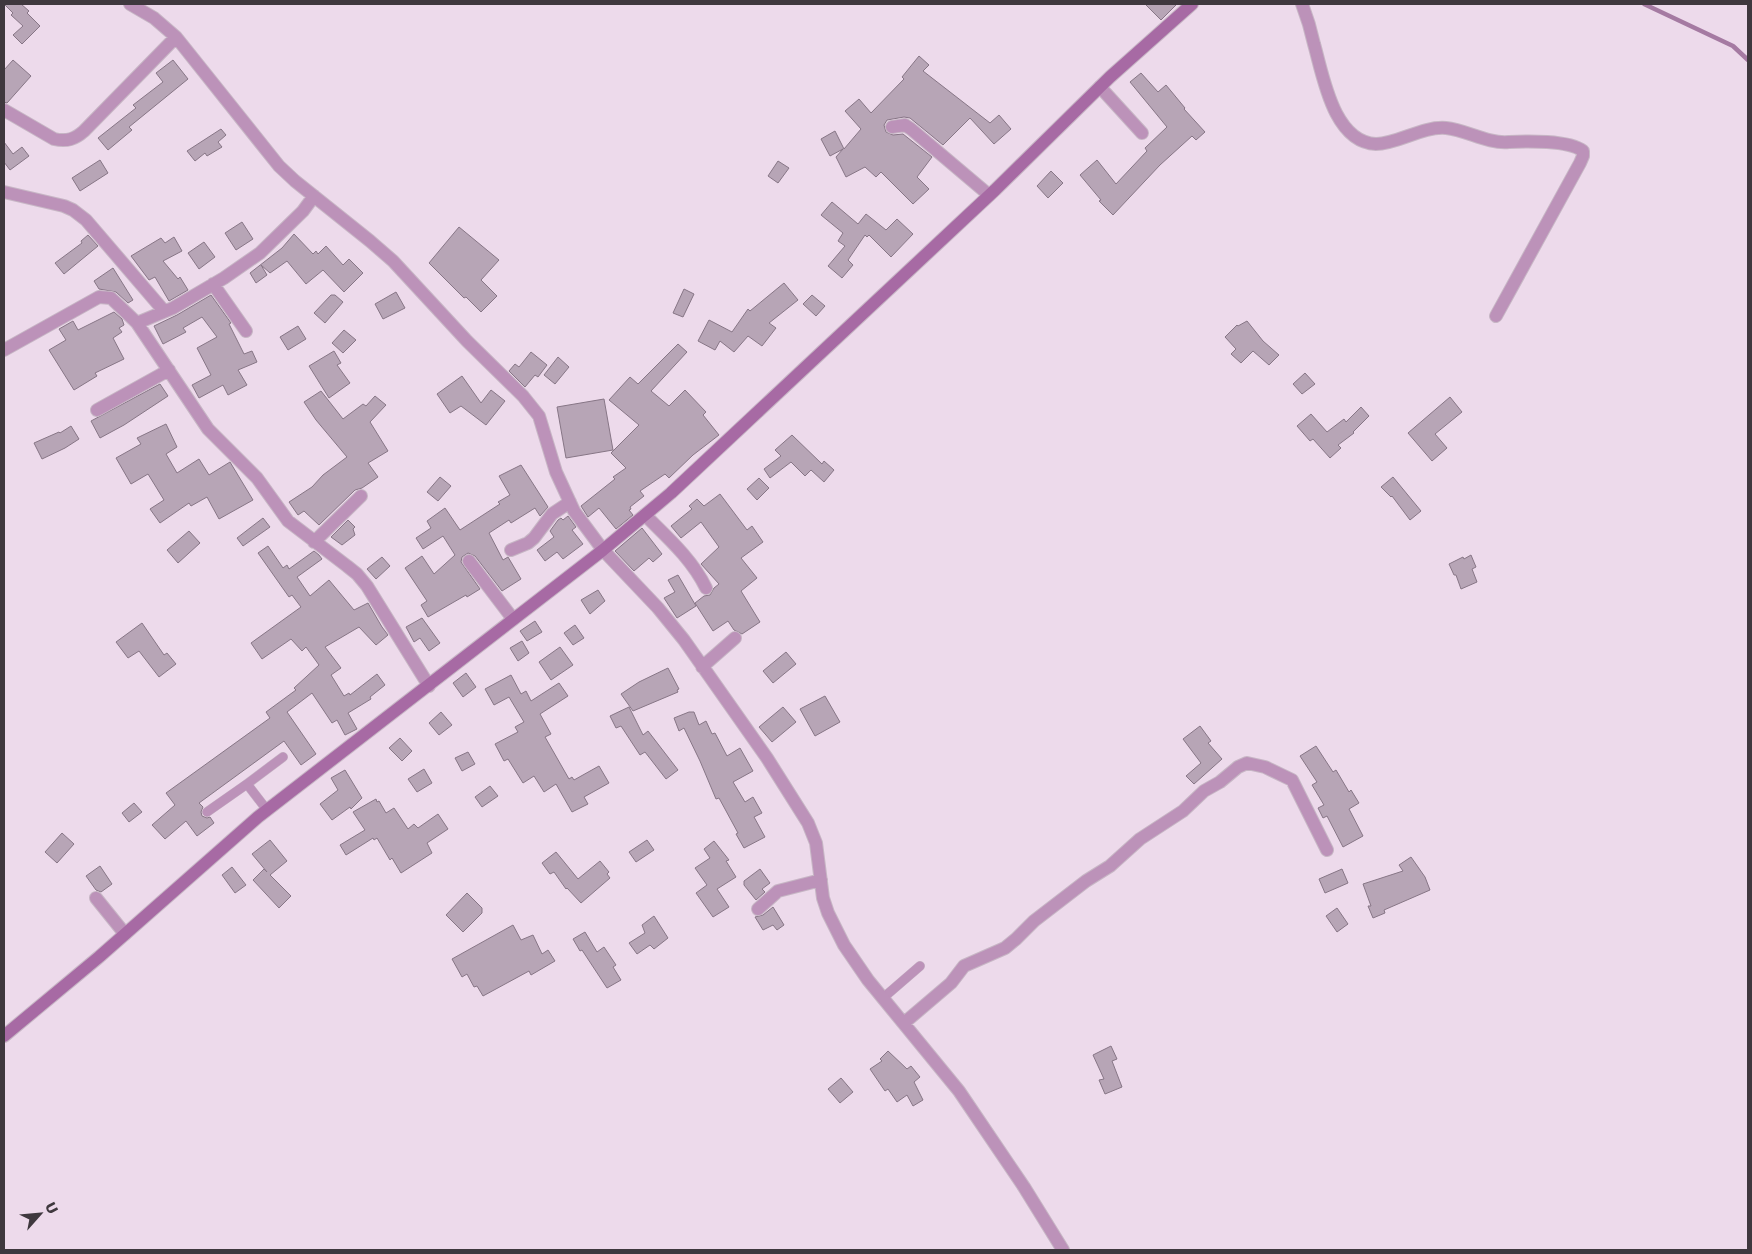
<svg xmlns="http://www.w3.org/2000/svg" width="1752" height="1254" viewBox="0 0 1752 1254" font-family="'DejaVu Sans',sans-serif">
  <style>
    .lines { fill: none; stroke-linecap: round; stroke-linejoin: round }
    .stream { stroke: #a57aa2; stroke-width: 4.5 }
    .building { fill: #b7a5b6; stroke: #877686 }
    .lane-casing { stroke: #c7b6c5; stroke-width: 10 }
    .street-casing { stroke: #c7b6c5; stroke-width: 14 }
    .secondary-casing { stroke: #c7b6c5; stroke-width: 14 }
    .lane { stroke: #bc92b9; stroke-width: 9 }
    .street { stroke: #bc92b9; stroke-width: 12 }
    .secondary { stroke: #a76aa4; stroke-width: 12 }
  </style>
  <rect width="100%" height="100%" fill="#eddaeb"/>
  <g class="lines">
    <path class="stream" d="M1644,4L1733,46L1748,60"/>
  </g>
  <path class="building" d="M4,4H21L29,11L27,13L40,26L22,44L13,35L23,26L11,15L13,13Z
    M1145,4H1177L1161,20Z
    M919,56L929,65L923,71L990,123L999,115L1011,129L994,144L970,118L943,145L910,118L904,117L887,120L884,125L886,132L893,135L903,134L932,157L917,177L929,189L913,204L881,172L876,177L865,167L846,177L836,157L843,149L830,156L821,139L835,131L844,149L861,129L845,111L859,99L871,113L904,79L902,77Z
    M13,60L31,76L7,103L4,102V70Z
    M173,60L188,79L129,127L132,130L108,150L98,138L136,108L133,105L163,82L156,73Z
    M1141,73L1158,92L1166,85L1185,108L1184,109L1205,132L1196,140L1192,136L1160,165L1113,215L1099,201L1101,200L1080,175L1097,160L1116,184L1147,151L1145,148L1167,127L1130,82Z
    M221,129L226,135L218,142L222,147L207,156L205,153L195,161L187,151Z
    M4,142L13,154L22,147L29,156L10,170L4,162Z
    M100,160L108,173L80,191L72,178Z
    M778,161L789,168L778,183L768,176Z
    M1051,171L1063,183L1048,198L1037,186Z
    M832,202L858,224L866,214L886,230L897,219L913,234L891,257L869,235L867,237L865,235L848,260L853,265L842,278L828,266L845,246L838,241L843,233L821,215Z
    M242,222L253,239L236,250L225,233Z
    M459,227L499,260L481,280L497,296L481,312L466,297L464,298L429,263Z
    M294,234L313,254L316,251L318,254L326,246L343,265L349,259L363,273L344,292L323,270L306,284L287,261L270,273L261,265L267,275L256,283L250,273L282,248Z
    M88,235L98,246L64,274L55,263L82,243L81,241Z
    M174,237L182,251L163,261L178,279L180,277L188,290L169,301L155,277L149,280L131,256L161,238L165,243Z
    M204,242L215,257L199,269L188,253Z
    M113,268L133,300L128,303L116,292L99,289L94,281Z
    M784,283L798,300L769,323L776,328L762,346L748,336L734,352L720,341L715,350L698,341L709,320L732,332L748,309L750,311Z
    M684,289L694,294L683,317L673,313Z
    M396,292L405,308L383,319L375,304Z
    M211,295L231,323L229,324L244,354L252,351L257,362L238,370L247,385L228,395L223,385L199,398L192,385L211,375L197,348L217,337L202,317L183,328L186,332L163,344L154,326L177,315Z
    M331,295H335L343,302L325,323L314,313Z
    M812,295L825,306L816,316L803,304Z
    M114,312L122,319L124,325L119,328L122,332L113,338L124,359L95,373L97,376L74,390L49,350L66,340L59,329L73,321L78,330Z
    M1247,321L1263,341L1279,355L1269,365L1253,351L1241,363L1231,354L1236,349L1225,337L1237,325L1238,326Z
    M298,326L306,339L288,350L280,337Z
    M344,330L356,340L343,353L332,343Z
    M678,344L687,352L651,391L669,406L685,390L706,412L703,415L719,435L693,455L669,478L665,474L640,491L644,496L630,507L631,509L629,510L633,515L616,529L599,508L588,517L581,506L615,479L613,477L626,468L611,453L639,425L609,400L630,377L638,384Z
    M334,351L341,363L337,365L350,383L329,398L309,366Z
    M531,352L547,365L538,377L535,375L525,387L509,371L515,364L519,367Z
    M558,357L569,367L555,384L544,375Z
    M1305,373L1315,384L1302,394L1293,384Z
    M462,376L481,403L491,390L505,401L486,425L461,406L450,413L437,394Z
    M160,384L168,396L124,425L100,438L91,421Z
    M321,391L343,419L363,404L366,406L375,396L386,405L370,422L388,451L368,463L378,477L362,488L355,490L319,525L304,511L298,515L289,502L312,487L323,475L347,457L316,420L304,402Z
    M1450,397L1462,412L1435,434L1447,448L1432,461L1408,433Z
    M604,399L613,450L566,458L557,407Z
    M1361,407L1369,416L1353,432L1354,433L1338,445L1341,448L1330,458L1313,439L1310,441L1297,426L1311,414L1327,432L1344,419L1346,422Z
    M166,424L177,447L166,454L177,473L199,459L209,475L230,462L253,500L219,519L207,497L191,506L189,503L160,523L150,509L164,500L148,474L131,484L116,458L141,444L137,438Z
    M71,426L79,439L65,448L42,459L34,443L59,432L60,433Z
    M792,435L822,464L824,461L834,470L824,482L811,470L805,476L791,462L770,478L764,469L781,456L775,450Z
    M521,465L548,507L540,516L535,508L511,523L509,520L489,533L503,560L508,557L521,579L502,591L475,556L468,553L462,557L461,562L480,589L467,597L466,595L428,617L421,605L427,601L405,568L422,556L434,574L455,555L443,536L423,549L416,538L431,528L427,521L445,508L460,530L500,504L498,502L510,495L499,476Z
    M440,477L451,486L438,501L427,492Z
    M1393,477L1421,511L1410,520L1392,496L1391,497L1381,487Z
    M759,478L769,488L757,500L747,489Z
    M720,494L747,530L752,526L763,542L741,558L757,578L741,591L760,622L742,634L734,630L728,621L713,631L695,603L704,596L710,595L714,588L719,584L701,564L719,547L701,522L681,538L671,526L692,509L689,506L697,499L704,506Z
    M568,516L576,527L572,530L583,544L563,559L557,552L545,561L537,550L554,537L550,531L558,520L561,518L563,520Z
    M263,518L270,527L243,546L237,538Z
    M348,520L355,527L353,529L355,535L342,545L331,537Z
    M642,528L662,554L653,562L649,558L634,571L615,551Z
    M189,531L200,543L178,563L167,550Z
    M268,546L283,568L287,565L289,569L314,551L319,555L322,559L297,577L310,596L329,580L354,610L368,603L382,627L388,635L376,645L359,627L325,647L341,668L331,675L344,696L349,693L350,695L377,674L385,685L370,697L371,699L348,713L357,729L345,735L337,720L332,723L312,693L287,712L316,754L301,765L284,741L199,803L203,807L201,812L202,816L207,818L210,817L214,823L197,836L186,821L165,839L152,825L175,805L166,793L270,718L266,712L296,690L294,688L319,665L306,647L302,651L291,639L262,659L251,643L301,607L292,595L289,597L258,553Z
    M1471,555L1476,567L1472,569L1477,582L1461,589L1456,575H1454L1449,564L1463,557L1464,559Z
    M382,557L390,566L376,579L367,569Z
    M678,575L696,606L677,618L664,598L675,592L668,580Z
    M598,590L605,601L590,614L581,600Z
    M422,618L440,643L429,651L420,638L414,642L406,627Z
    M535,621L542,632L527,641L520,631Z
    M142,623L164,655L167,653L176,664L159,677L139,651L128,658L116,642Z
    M575,625L584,638L573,645L564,633Z
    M522,641L529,653L518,661L510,648Z
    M560,647L573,665L551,680L539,662Z
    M786,652L796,664L773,683L763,671Z
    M668,668L679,689L677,690L678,692L633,711L621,694L639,682Z
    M466,673L476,687L463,697L453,683Z
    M511,675L521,694L526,691L531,701L559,683L568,696L540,714L551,734L545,737L569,779L572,777L574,780L599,766L609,783L584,797L588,804L572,812L556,784L544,792L534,776L523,783L508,759L504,761L495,744L518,732L515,727L524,722L509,697L494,705L485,689Z
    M825,696L840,722L815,736L800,709Z
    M629,707L643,735L648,731L678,770L666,779L645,752L640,755L621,726L616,728L610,716Z
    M783,707L796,722L772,742L759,727Z
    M441,712L452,725L439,735L429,723Z
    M689,712H694L699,725L706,721L712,734L715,733L727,756L740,748L753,771L733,782L745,802L753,797L762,813L754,817L765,837L744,848L736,834L738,833L719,798L716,799L700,761L684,728L679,731L674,718Z
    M1200,726L1211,741L1208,743L1222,759L1194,784L1186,776L1201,763L1183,739Z
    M400,738L412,751L402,761L389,748Z
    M1316,746L1333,772L1336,770L1349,792L1351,790L1359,803L1349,809L1363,836L1343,847L1327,816L1323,818L1318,808L1324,805L1312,785L1317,782L1300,756Z
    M468,752L475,764L462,771L455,758Z
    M424,769L432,783L417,792L408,779Z
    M345,770L362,798L351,809L350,807L332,820L320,804L338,790L331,778Z
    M490,786L498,796L482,807L475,797Z
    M376,799L377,802L379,801L386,813L394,808L408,829L414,824L418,828L438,814L448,829L427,843L432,853L401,873L392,858L390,860L377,838L374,840L373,838L346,855L340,845L365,830L353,812Z
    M134,803L142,812L129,822L122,813Z
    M62,833L74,844L57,863L45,852Z
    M270,840L287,861L270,875L291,896L279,908L253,880L264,869L267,872L252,854Z
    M647,840L654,850L636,862L629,852Z
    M714,841L729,860L726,861L736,877L717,889L729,907L713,917L696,893L707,885L695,868L710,858L704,849Z
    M556,852L578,879L600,861L609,872L607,874L610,878L581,903L567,888L566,889L554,872L550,874L542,863Z
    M1411,857L1425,877L1430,890L1384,910L1385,913L1373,918L1368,906H1371L1363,884L1403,871L1399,865Z
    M100,866L112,884L101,892L96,890L86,876Z
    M232,867L246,885L235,893L222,875Z
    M760,869L770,883L762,889L765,892L756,900L744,885V881Z
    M1342,869L1348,883L1325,893L1319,879Z
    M467,893L482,908V913L463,932L446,915Z
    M773,907L784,925L777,930L773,925L763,930L755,917L763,915Z
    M1337,908L1348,924L1337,932L1326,916Z
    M654,916L668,938L654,949L650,945L637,954L629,943L645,933L642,925Z
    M513,925L521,940L533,935L542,954L548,950L555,961L531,975L529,971L483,996L477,986L474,987L467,974L462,977L452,959Z
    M585,932L597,952L604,947L616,965L613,967L621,980L607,988L582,950L580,951L573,939Z
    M1111,1046L1117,1059L1112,1061L1122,1087L1105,1094L1099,1080L1104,1079L1093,1055Z
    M888,1051L907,1069L911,1066L920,1077L914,1082L923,1100L913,1106L907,1095L897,1102L888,1089L885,1091L870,1069L882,1061L880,1059Z
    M841,1078L853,1092L840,1103L828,1089Z"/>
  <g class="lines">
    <g class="lane-casing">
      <path id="lane" d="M267,810L247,784L283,757
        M207,812L247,784
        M883,998L920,966"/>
    </g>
    <g class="street-casing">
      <path id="street" d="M130,4L154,18L176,37L279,166L295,181L370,241L393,261L467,341L523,396L539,416L556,472L574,511L603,550L658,608L684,640L767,758L808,823L816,843L823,898L828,913L844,945L868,980L959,1091L1024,1187L1063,1250
        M1302,4C1307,17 1311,30 1314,44C1323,75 1333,142 1376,144C1398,144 1422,126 1446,128C1467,130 1487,144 1509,142C1526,141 1569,140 1583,151V156L1580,163L1496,316
        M1100,87L1142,133
        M4,110L54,139C67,142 75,139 84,131L176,37
        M892,127L905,125L911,129L989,195
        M4,192L64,206L73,210L86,220L164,311
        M213,284L246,331
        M137,323L208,429L257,478L288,521L347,566L357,574L367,586L429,686
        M4,350L99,297L111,298L137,323L173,308L224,278L260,253L303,211L314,196
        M97,410L169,370
        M645,515C667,537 692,559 706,588
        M314,542L361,496
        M511,550L528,543L534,538L552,514L570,502
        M469,561L513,619
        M702,667L735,638
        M96,898L125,934
        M758,909L778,891L821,880
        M904,1023L951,983L964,966L1005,948L1016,939L1034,921L1086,881L1110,866L1140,839L1183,811L1204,791L1220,782L1238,767L1247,763L1265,767L1292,780L1327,850"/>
    </g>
    <g class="secondary-casing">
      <path id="secondary" d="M4,1036L99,957L258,817L603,550L671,493L995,190L1110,77L1192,4"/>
    </g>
    <use href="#lane" class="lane"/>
    <use href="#street" class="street"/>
    <use href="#secondary" class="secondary"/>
  </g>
  <rect width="1752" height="1254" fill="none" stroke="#3f383e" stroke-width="10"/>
  <g transform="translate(40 1214) rotate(63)" stroke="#eddaeb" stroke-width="4" paint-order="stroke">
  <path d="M0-4L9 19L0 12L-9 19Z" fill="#3f383e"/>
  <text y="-8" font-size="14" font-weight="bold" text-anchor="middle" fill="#3f383e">U</text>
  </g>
</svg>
